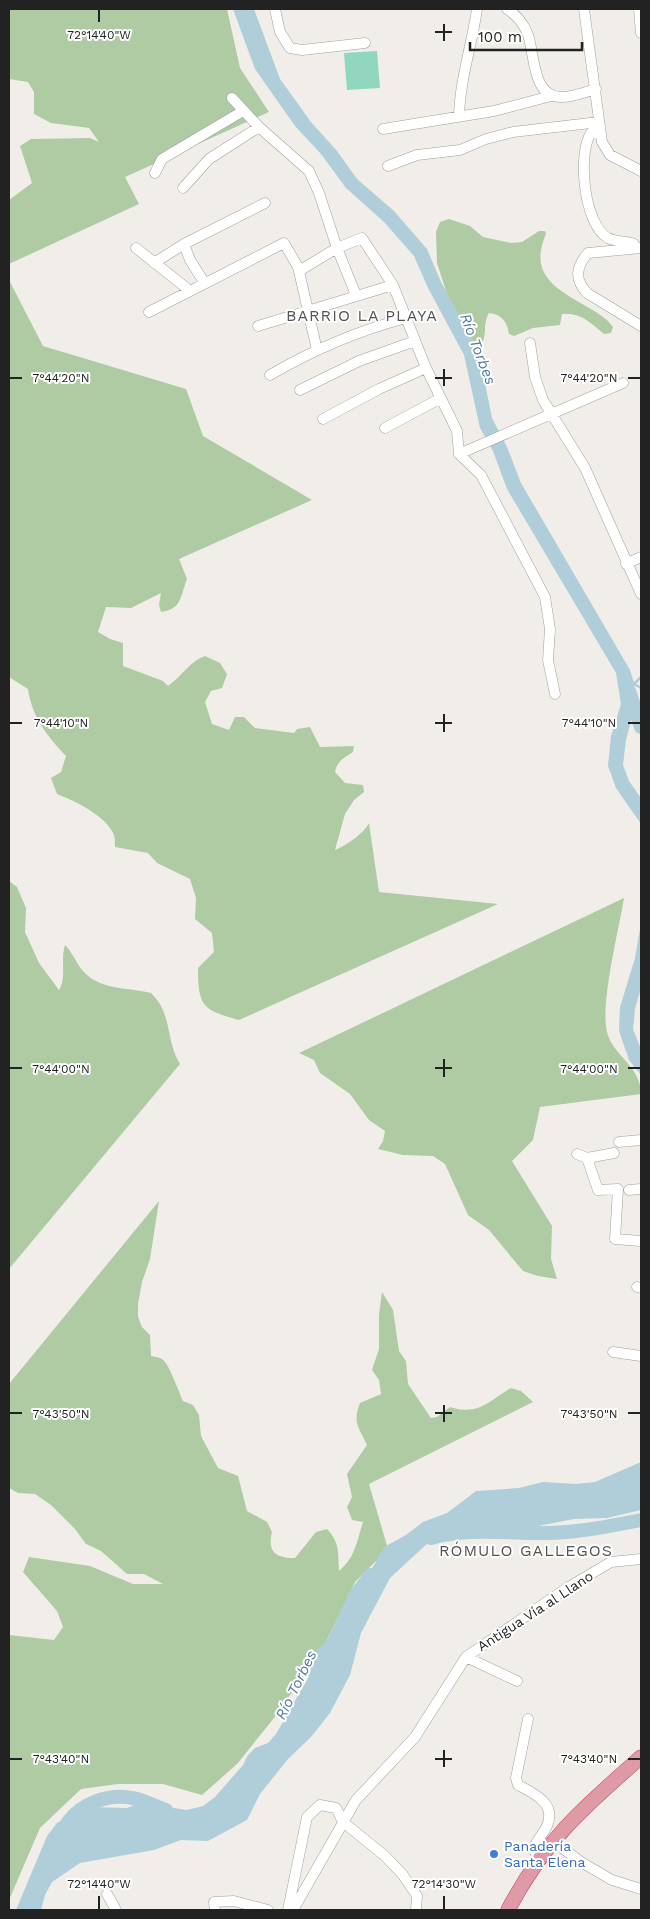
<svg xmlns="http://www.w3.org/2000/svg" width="650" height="1919" font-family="'Work Sans',sans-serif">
	<rect width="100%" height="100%" fill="#f1eee9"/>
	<path fill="#aecba3" d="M9,9H227L240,68L269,112L125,177L139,204L9,264V200L32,183L20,146L31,139L90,138L99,142L89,128L51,123L34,114V92L28,82L9,79Z
		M449,219L470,226L483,237L511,243L522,242L539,231H545L546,234C523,286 576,295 607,320L613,327L611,333L604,334C591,323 580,312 562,314L560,325L533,328L514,336L509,334C507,322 502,314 489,313C481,327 490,336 477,351L456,322L437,263L436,232L440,222Z
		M9,280L43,346L186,389L203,436L312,500L179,559L187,579C180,597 182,609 161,612L159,605L161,593L131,608L106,607L98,632L110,639L123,643V666L163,681L168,686C182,676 189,662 205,656L220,663L227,674L222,688L211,691L205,702L212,724L229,730L235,717H244L255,728L294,733L297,729L310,727L320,747L354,746L353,752C344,758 337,761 335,772L345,783L363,785L364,792L354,800L345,814L335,850C346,846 365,832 369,823L379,892L498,904L239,1020C203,1010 198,1007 198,968L214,952L212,933L195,919L196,898L190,879L157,863L148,853L115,847C115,842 115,835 112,831C102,814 75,801 57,794L51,778L61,772L66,756C47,736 32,717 28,689L9,677Z
		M9,881L17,887L26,908L25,932L39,963L59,990C67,977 60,961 65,945C73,953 76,963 83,971C101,991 128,987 151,993C173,1014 165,1040 180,1064L9,1269Z
		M624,898C619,929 600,1004 607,1032C613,1056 641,1066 641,1094L540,1107L533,1140L512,1161L552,1226L551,1259L557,1279L538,1276L523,1271L489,1230L468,1215L445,1164L433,1156L403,1155L378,1149L383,1141L385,1131L369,1120L350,1094L320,1073L314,1060L299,1053Z
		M159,1201L150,1259L142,1282L138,1304V1317L142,1327L150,1335L151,1356C155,1357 160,1357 163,1360C169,1364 179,1392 183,1401L193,1405L199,1415L201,1436L218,1468L238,1476L247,1511L267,1522L272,1532C267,1552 276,1558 295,1558L316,1532L327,1529C340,1543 338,1553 339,1571C355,1558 357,1541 363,1522L352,1520L347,1507L352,1497L347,1474L367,1445C359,1427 352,1423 360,1403L381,1394L379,1380L372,1370L379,1349V1315L382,1292L393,1310L399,1351L406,1361L408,1384L431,1418L437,1417L450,1407C478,1416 488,1402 511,1388L521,1391L533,1402L369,1484L388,1549L355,1582L322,1650L274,1718L237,1764L202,1795L163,1784H118L81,1789L40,1828L9,1900V1635L54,1640L63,1627L57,1611L23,1572L29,1557L90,1566L133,1584H163L144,1574H127L101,1551L86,1544L75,1529L51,1505L35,1494L18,1493L9,1488V1384Z"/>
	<path fill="#91d6be" d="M377,51L380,88L347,90L344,53Z"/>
	<path fill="#afced9" d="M233,9H254L280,79L288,90L311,122L337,151L357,179L394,211L427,249L441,282L478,349L492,418L507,447L521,483L630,670L634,683L635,705L626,740L623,765L629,781L641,798V824L616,788L608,766L611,736L621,704L616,673L507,489L493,451L480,428L464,355L428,288L414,256L384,222L346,188L321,154L295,126L255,69Z
		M641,923V988L635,1009L633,1029L641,1049V1075L629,1060L619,1031L620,1007L635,958Z
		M641,1462V1510L607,1518L574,1519L518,1530L461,1532L429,1542L390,1578L361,1633L350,1675L330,1713L311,1737L288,1759L260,1794L247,1820L208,1841L181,1840L154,1850L80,1863L52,1882L45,1895L41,1910H16L47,1836L57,1823L72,1813L92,1807L127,1808L140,1803L187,1810L203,1806L215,1797L243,1765L248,1755L255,1748L268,1743L276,1734L308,1678L317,1650L338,1631L347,1608L364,1583L384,1547L406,1535L423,1522L447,1513L476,1491L519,1488L543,1482L576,1484L595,1482Z"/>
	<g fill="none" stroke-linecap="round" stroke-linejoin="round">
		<path stroke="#afced9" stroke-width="2.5" d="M632,683L641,688
			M635,683L641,677"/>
		<path stroke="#afced9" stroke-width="14" d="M629,691L641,727
			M431,1538C468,1527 512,1534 550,1533C581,1532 611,1526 641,1520
			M332,1646L357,1593L371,1575
			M68,1822C82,1803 109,1793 132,1798C143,1800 155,1806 166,1810"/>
		<defs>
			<path id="minor" d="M275,9L280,32L290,48L302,50L365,43
				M507,9C518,16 524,24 528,35C535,55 532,98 562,97C573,97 585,92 596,89
				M584,9L602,142L610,155L641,171
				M639,9L641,33
				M232,98L259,127L309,171L319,193L337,248L356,295
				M459,116C460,79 472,45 477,9
				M383,129L494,111L551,96
				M600,131L591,133C577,154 584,225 608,238C616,242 626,241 634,244
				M388,166L417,155L460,150L486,139L513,132L599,122
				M155,173L162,159L243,111
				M183,188L209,159L259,127
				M184,244L190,260L204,282
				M136,248L189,290
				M641,248L588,253C576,267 574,279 587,293L641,326
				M154,263L184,244L265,203
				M299,271L337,248L362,238L393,285L426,368L457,431L459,454L481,475L545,597L550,629L548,660L555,694
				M149,312L284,243L298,267L317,350
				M258,326L393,285
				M530,343L535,377L543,400L585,468L641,594
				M270,375C313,350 357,331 406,318
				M300,390L359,361L415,341
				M323,419L379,389L426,368
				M385,428L441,398
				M459,454L623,383
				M626,564L641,557
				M619,1142L641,1140
				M577,1154L587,1158L614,1153
				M587,1158L598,1190L618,1189L615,1239L641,1241
				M629,1190L641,1189
				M637,1287L641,1288
				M613,1352L641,1356
				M466,1657L517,1681
				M528,1719L516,1778L518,1785C535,1794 558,1804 546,1828C542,1835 537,1840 534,1848L538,1860
				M553,1841L581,1862L612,1880L641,1889
				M107,1894L116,1910
				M215,1910L214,1902L234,1901L268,1910
				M288,1910L307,1817L320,1805L336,1808L343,1822L385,1856L403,1875L417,1896L416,1910
				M293,1910L356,1800L415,1737L466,1657L567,1588L611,1562L641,1559"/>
			<path id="highway" d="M508,1910C544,1841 584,1807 641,1757"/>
		</defs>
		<use href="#minor" stroke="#9f9f9f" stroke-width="11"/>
		<use href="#highway" stroke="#c83d68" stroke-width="15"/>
		<use href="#minor" stroke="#fff" stroke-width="10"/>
		<use href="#highway" stroke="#de9ba5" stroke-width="14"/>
	</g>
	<path fill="none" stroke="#222" stroke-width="2" d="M99,10V22M444,24V41M435,32H452M444,369V386M10,378H22M435,378H452M628,378H640M444,714V732M10,723H22M435,723H452M628,723H640M444,1059V1077M10,1068H22M435,1068H452M628,1068H640M444,1405V1422M10,1413H22M435,1413H452M628,1413H640M444,1750V1767M10,1759H22M435,1759H452M628,1759H640M99,1896V1909M444,1896V1909"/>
	<circle fill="#3f7fe0" stroke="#fff" stroke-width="2" cx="494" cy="1854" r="5"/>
	<g text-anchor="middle" stroke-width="4" stroke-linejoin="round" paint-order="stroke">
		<g font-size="14" fill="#222" stroke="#fff">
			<text transform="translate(535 1611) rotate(-33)" y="5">Antigua Vía al Llano</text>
		</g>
		<g font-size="14" fill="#366cbe" stroke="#fff" text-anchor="start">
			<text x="504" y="1851">Panadería<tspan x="504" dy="16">Santa Elena</tspan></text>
		</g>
		<g font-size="15" font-style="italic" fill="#5478a0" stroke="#fff">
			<text transform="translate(478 349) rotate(69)" y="5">Río Torbes</text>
			<text transform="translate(296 1685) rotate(-64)" y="5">Río Torbes</text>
		</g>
		<g font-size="16" letter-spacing="1" fill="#555" stroke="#fff">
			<text x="362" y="321">BARRIO LA PLAYA</text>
			<text x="526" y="1556">RÓMULO GALLEGOS</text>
		</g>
	</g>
	<g font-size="12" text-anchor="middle" fill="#222" stroke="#fff" stroke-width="4" stroke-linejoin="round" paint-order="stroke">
		<text x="99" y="39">72°14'40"W</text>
		<text x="61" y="382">7°44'20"N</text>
		<text x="589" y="382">7°44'20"N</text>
		<text x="61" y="727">7°44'10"N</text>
		<text x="589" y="727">7°44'10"N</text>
		<text x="61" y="1073">7°44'00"N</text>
		<text x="589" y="1073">7°44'00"N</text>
		<text x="61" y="1418">7°43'50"N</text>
		<text x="589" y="1418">7°43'50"N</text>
		<text x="61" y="1763">7°43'40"N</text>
		<text x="589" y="1763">7°43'40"N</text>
		<text x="99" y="1888">72°14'40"W</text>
		<text x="444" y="1888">72°14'30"W</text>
	</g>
	<rect width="650" height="1919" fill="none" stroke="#222222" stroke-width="20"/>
	<path d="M470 42v8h112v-8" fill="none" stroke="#222222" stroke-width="2.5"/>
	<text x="478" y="42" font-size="15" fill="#222222" stroke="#ffffff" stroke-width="4" paint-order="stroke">100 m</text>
</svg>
